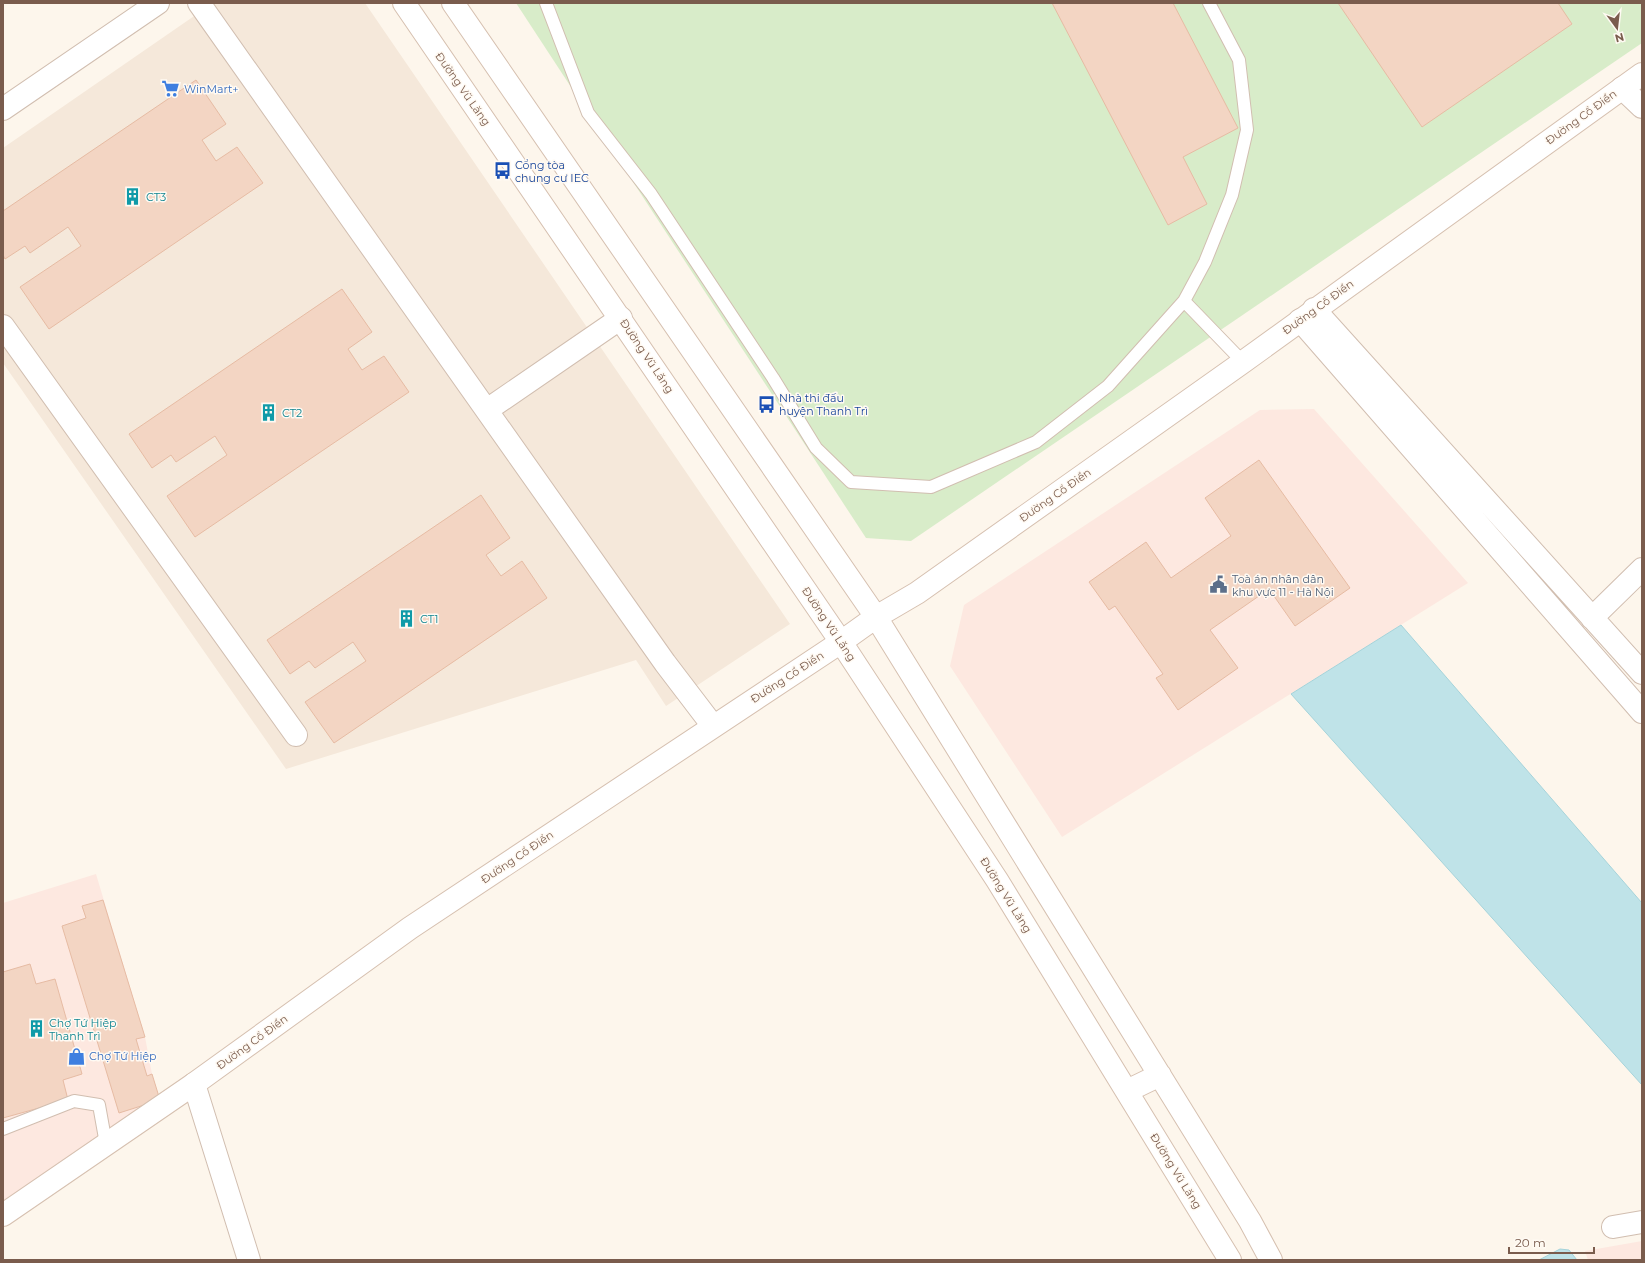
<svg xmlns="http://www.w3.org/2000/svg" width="1645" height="1263" font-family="Montserrat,sans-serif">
	<rect width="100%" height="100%" fill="#fdf6ec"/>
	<path fill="#f5e8da" d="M213,3H365L790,624L666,706L636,660L286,769L3,363V148Z"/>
	<path fill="#fde8e0" d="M1314,409L1468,583L1062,837L950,666L964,605L1260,410Z
		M96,874L145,1037L152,1074L160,1100L3,1209V903Z
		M1642,1241V1260H1588L1585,1251Z"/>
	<path fill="#d8ecc9" d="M516,3H1642V43L911,541L866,538Z"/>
	<path fill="#bfe3e8" stroke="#a5d3da" d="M1401,625L1642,903V1085L1291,694Z
		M1560,1249L1569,1250L1577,1260H1539Z"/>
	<path fill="#f3d5c3" stroke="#e6bba3" d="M1052,3H1173L1238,128L1183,157L1207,204L1168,225Z
		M1338,3H1558L1572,24L1422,127Z
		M196,80L226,124L202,140L216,161L237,147L263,183L49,329L20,287L81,246L68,227L30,253L25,246L5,259L3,255V211Z
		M342,289L372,332L348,349L362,370L384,356L409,392L195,537L167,496L227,455L215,436L176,462L171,455L152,468L129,434Z
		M1259,460L1350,588L1295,626L1269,589L1210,630L1238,668L1178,710L1156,678L1163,674L1115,606L1109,610L1089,582L1146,542L1171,578L1231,536L1205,498Z
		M481,495L510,538L486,555L501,576L522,561L547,598L334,743L305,702L366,661L353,642L315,668L309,661L290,674L267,640Z
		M103,900L145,1037L136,1039L147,1076L152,1074L160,1100L119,1113L62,926L86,918L82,906Z
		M30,964L36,984L55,979L82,1074L63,1080L68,1100L3,1118V972Z"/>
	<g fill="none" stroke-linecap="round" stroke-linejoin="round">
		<defs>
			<path id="lane" d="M546,3L588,113L651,194L773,378L816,448L851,482L931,487L1036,442L1108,386L1184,301L1205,262L1232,195L1247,130L1239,60L1209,3
				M1184,301L1243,362
				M3,1129L74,1101L99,1105L106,1144"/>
			<path id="street" d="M199,3L665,663L713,726
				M1622,88L1642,107
				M3,109L158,3
				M1314,309L1642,673
				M1300,320L1642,712
				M3,326L296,735
				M487,410L621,318
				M1592,618L1642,569
				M194,1084L249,1260
				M1613,1227L1642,1222"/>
			<path id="secondary" d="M404,3L841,642L997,880L1230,1260
				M453,3L876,617L1250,1221L1271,1260
				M1127,1091L1160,1075
				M3,1215L194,1084L410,928L841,642L876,617L917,593L1243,362L1642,74"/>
		</defs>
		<use href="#lane" stroke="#d1beb0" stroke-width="14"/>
		<use href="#street" stroke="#d1beb0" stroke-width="24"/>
		<use href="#secondary" stroke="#d6c0b0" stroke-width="24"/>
		<use href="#lane" stroke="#fff" stroke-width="12"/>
		<use href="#street" stroke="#fff" stroke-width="22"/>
		<use href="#secondary" stroke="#fff" stroke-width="22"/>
	</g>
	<defs>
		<symbol id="supermarket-bare" viewBox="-9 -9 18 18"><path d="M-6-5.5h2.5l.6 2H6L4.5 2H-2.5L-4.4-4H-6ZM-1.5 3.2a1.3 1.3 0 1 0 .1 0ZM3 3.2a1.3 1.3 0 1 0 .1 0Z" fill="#3f7fe0" stroke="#fffaf3" stroke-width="2.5" paint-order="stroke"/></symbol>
		<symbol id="bus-bare" viewBox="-9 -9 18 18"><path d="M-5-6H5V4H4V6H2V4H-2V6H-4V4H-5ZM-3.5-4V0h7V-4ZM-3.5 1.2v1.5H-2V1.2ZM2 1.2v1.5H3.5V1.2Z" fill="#1a4fb4" stroke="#fffaf3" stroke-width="2.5" paint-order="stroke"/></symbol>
		<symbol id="building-bare" viewBox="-9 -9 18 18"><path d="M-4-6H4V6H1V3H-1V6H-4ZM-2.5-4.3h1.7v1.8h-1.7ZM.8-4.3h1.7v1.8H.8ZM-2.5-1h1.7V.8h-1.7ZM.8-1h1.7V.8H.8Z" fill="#0f9aa8" stroke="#fffaf3" stroke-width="2.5" paint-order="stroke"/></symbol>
		<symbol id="civic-bare" viewBox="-9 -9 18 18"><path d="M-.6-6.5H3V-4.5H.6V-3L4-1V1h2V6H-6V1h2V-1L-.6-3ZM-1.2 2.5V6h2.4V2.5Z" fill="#5c6f8a" stroke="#fffaf3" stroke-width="2.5" paint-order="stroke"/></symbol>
		<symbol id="shop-bare" viewBox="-9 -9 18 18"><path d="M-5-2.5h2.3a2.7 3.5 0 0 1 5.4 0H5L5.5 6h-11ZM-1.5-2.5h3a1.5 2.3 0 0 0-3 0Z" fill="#3f7fe0" stroke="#fffaf3" stroke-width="2.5" paint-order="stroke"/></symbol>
	</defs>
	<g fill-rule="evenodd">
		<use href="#supermarket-bare" x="158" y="76" width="25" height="25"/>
		<use href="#bus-bare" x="490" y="158" width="25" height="25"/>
		<use href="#building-bare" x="120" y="184" width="25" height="25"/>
		<use href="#bus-bare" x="754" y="392" width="25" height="25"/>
		<use href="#building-bare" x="256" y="400" width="25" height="25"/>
		<use href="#civic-bare" x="1206" y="572" width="25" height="25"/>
		<use href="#building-bare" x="394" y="606" width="25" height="25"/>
		<use href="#building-bare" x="24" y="1016" width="25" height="25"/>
		<use href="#shop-bare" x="64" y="1044" width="25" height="25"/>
	</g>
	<g text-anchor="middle" stroke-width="3" stroke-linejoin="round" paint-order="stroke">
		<g font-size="11" fill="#366cbe" stroke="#fffaf3" text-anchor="start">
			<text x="184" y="93">WinMart+</text>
			<text x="89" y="1060">Chợ Tứ Hiệp</text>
		</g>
		<g font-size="11" fill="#7a5c4d" stroke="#fffaf3">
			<text transform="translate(463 89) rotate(55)" y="4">Đường Vũ Lăng</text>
			<text transform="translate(1581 117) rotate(-36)" y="4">Đường Cổ Điển</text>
			<text transform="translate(1318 307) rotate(-36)" y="4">Đường Cổ Điển</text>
			<text transform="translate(647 356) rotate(56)" y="4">Đường Vũ Lăng</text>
			<text transform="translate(1055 495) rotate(-35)" y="4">Đường Cổ Điển</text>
			<text transform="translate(829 624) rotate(56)" y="4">Đường Vũ Lăng</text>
			<text transform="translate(787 677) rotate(-33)" y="4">Đường Cổ Điển</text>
			<text transform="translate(517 857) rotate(-34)" y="4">Đường Cổ Điển</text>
			<text transform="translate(1006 895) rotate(58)" y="4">Đường Vũ Lăng</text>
			<text transform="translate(252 1042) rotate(-36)" y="4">Đường Cổ Điển</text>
			<text transform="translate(1176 1171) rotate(58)" y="4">Đường Vũ Lăng</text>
		</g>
		<g font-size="11" fill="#164399" stroke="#fffaf3" text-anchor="start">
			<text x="515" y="169">Cổng tòa<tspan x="515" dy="13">chung cư IEC</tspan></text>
			<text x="779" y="402">Nhà thi đấu<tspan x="779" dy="13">huyện Thanh Trì</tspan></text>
		</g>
		<g font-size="11" fill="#0d838f" stroke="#fffaf3" text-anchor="start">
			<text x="146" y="201">CT3</text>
			<text x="282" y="417">CT2</text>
			<text x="420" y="623">CT1</text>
			<text x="49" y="1027">Chợ Tứ Hiệp<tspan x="49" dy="13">Thanh Trì</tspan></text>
		</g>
		<g font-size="11" fill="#4e5e75" stroke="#fffaf3" text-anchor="start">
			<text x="1232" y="583">Toà án nhân dân<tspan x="1232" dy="13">khu vực 11 - Hà Nội</tspan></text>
		</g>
	</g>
	<rect width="1645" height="1263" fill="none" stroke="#7a5c4d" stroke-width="8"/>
	<g transform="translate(1617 28) rotate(165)" stroke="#fffaf3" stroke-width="3" paint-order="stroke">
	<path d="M0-3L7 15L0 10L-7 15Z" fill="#7a5c4d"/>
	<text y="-6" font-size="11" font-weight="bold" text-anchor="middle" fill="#7a5c4d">N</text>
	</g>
	<path d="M1509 1247v6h85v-6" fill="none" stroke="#7a5c4d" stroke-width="2"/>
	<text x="1515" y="1247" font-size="12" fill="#7a5c4d" stroke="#fffaf3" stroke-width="3" paint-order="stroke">20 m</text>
</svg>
